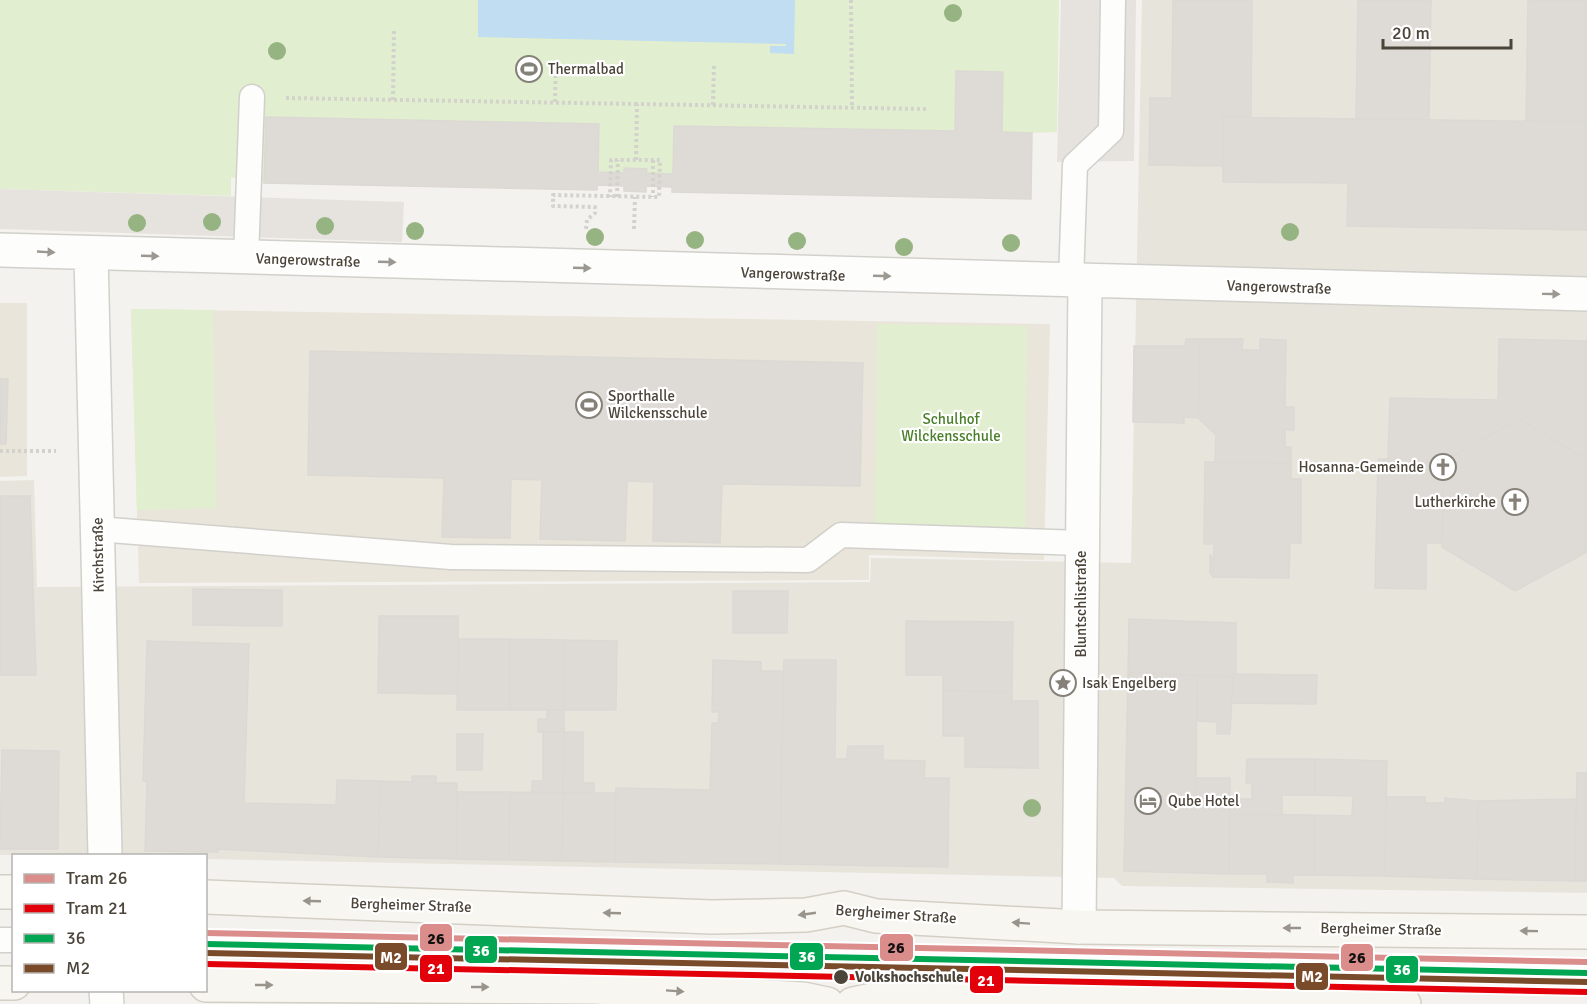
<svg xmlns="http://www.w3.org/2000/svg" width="1587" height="1004" font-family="Signika,sans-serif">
	<rect width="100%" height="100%" fill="#f4f2ee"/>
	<path fill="#e7e4dc" d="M1142,0H1587V893L1122,886L1114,878L206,859V856L0,855V481L34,480L37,587L870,582L871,558L1131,563Z"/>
	<path fill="#eae5da" d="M0,303H27V476L0,477Z
		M131,309L1050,324L1044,560L869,555V580L139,583Z"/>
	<path fill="#e1eecf" d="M0,0H1059L1057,132L1032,133L1031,199L672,192V180H646V192L624,191V180L598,179L597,190L264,183L249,182L231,177V196L0,189Z
		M131,309L213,310L217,508L137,510Z
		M877,324L1027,326L1025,531L875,530Z"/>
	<path fill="#e6e3df" d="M1061,0H1136L1134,161L1057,162Z
		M0,189L404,202L402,242L0,229Z"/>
	<path fill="#c0ddf1" d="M478,0H795L794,54L770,53V46H786V44L478,37Z"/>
	<path fill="#dedbd6" stroke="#dcd9d4" stroke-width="1.5" d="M1173,0H1252L1251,117H1223V166L1149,165L1150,98H1172Z
		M1358,0H1431L1429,120L1356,118Z
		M1528,0H1587V122L1526,121Z
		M956,71L1003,72L1002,132L1032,133L1031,199L672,192V187L646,186V192L624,191V186L597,185V190L264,183L266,117L599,124L598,172L624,173V168L647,169L646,173L673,174L674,126L955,131Z
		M1223,117L1587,122V230L1347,226L1348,183L1223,182Z
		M1186,339H1200L1198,418L1184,417V423L1133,422L1134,346H1185Z
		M1200,339H1243L1242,350H1260V339L1286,340L1285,407H1294V430H1285V447H1291V463L1215,462L1216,435L1198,418Z
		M1499,339L1587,341V460L1519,419L1444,461L1442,543H1426V589L1375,588L1378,459H1388L1390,398L1498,400Z
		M310,351L863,363L860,486L722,484L720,543L653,541L654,482L627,481L625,541L540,539L542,480L511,479L510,538L442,537L444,478L308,475Z
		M0,379H8L6,444H0Z
		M1519,419L1587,460V552L1515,591L1442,547V543L1444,461Z
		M1205,462L1291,463V479H1301V543H1290L1289,578L1213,577L1214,544H1204Z
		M0,496H30L36,675H0Z
		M1210,555L1214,559L1213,577L1210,573Z
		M193,589L282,590V626L193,625Z
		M733,591H788L787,633H733Z
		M379,616H458V694L378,693Z
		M1129,619L1236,623V675L1233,674V677L1128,672Z
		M906,621L1013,622L1012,692L943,690V675H906Z
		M458,639H510V710H457Z
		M510,639L564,640V710H510Z
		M564,640L617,641L616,710H564Z
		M147,641L249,644L244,803L336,805L337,780L380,781L378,857L217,849L218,852L145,851L147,781H143Z
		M713,660L761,662V671H783L780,864L615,862L616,788L710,790L712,723H718L719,712H712Z
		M784,660H836L835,759H847L848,746H883V760L925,761L924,778H949L948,867L780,864Z
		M1128,672L1197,675L1196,798L1230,799L1229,874L1124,871Z
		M1233,674L1317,675L1316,704L1232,703Z
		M1197,675L1233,677L1230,734H1217V722L1197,721Z
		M943,690L1012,692V701H1038V768L965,767V736H943Z
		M547,710H564V732H538V719H547Z
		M543,732H564L563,793H532V781H543Z
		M564,732H583V783H594V793H563Z
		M457,734H483L482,770H457Z
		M2,750L59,751L58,849H0Z
		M1247,759H1315V795H1282V815L1230,814V799H1252V784L1246,783Z
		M1315,759L1387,761L1385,876L1314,875V815L1352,816L1353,796L1315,795Z
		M1577,773H1587V881H1575Z
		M412,776H436V783H457L456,859L378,857L380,781L412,782Z
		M1197,778H1230V799L1196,798Z
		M458,792H510L509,860L456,859Z
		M510,792L563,793L562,861L509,860Z
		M563,793H616L615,862L562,861Z
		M1386,797H1425V803H1445V798L1478,801L1477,879L1385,876Z
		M1576,799L1575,881L1477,879L1478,801Z
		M1230,814L1314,815V875H1293V883L1267,882V874H1229Z"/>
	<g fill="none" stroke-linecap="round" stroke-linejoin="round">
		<defs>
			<path id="lane" d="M246,258L252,97
				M1071,281L1075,165L1111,131L1113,0
				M97,529L451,557L808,560L841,535L1082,543
				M0,940H14
				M206,944L1587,973"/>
			<path id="street" d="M0,250L1587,294
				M91,254L105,856
				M1079,927L1085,281
				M106,990L107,1004"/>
			<path id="secondary" d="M0,892H14
				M206,897L711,917L806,915L844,908L876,916L1079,927L1587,932
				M0,983H14
				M206,985L595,987L803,999L827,1004
				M853,1004L876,999L1078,998L1404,1004"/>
		</defs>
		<use href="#lane" stroke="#d2d0cb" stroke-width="27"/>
		<use href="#street" stroke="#d2d0cb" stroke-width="36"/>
		<use href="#secondary" stroke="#d3cfc5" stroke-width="36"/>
		<path stroke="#d3d2cc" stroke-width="4" stroke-dasharray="3 3" stroke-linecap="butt" d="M851,0L852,107
			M286,98L637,104
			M393,100L394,28
			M555,102L556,61
			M713,105L714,64
			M636,160L637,104L926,109
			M653,160V197
			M617,197L618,160
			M586,229L587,220L595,213V207L553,206V195L659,197L660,160H611L610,197
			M634,229L635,197
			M0,451H56"/>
		<use href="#lane" stroke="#fdfdfc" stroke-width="24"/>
		<use href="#street" stroke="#fdfdfc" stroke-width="33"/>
		<use href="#secondary" stroke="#f7f6f1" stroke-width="33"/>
		<defs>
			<path id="bus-1" d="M206,944L1587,973"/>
			<path id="bus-2" d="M206,953L1587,982"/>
		</defs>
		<use href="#bus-1" stroke="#fff" stroke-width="10"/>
		<use href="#bus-2" stroke="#fff" stroke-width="10"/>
		<use href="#bus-1" stroke="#00a651" stroke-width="6"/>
		<use href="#bus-2" stroke="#7a4b2a" stroke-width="6"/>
		<defs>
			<path id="tram-1" d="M206,933L1587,962"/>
			<path id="tram-2" d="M206,964L1587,992"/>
		</defs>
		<use href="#tram-1" stroke="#fff" stroke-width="10"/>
		<use href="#tram-2" stroke="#fff" stroke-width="10"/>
		<use href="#tram-1" stroke="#da8d8b" stroke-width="6"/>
		<use href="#tram-2" stroke="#e2000a" stroke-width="6"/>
	</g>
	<g fill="#96b382">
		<circle cx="953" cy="13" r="9"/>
		<circle cx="277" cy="51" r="9"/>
		<circle cx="212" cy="222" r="9"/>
		<circle cx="137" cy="223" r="9"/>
		<circle cx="325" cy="226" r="9"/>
		<circle cx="415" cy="231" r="9"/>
		<circle cx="1290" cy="232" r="9"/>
		<circle cx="595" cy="237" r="9"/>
		<circle cx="695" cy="240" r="9"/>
		<circle cx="797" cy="241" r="9"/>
		<circle cx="1011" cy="243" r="9"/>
		<circle cx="904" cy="247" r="9"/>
		<circle cx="1032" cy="808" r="9"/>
	</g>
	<defs><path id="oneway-solid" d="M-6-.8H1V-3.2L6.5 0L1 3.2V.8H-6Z" transform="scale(1.5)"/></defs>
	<g fill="#9b9791">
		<use href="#oneway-solid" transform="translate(46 252) rotate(3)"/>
		<use href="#oneway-solid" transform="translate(150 256) rotate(2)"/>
		<use href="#oneway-solid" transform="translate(387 262) rotate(2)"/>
		<use href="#oneway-solid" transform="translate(582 268) rotate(2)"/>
		<use href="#oneway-solid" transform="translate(882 276) rotate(2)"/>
		<use href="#oneway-solid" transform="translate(1551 294) rotate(1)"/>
	</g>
	<g fill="#98948c">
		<use href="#oneway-solid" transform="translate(312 901) rotate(-178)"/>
		<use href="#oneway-solid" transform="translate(612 913) rotate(-178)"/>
		<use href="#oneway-solid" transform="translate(807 914) rotate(172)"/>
		<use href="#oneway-solid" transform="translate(1021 923) rotate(-176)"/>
		<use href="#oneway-solid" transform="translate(1292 928) rotate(-180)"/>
		<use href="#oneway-solid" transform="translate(1529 931) rotate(-179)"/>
		<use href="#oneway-solid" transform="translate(264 985)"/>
		<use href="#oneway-solid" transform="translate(480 987)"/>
		<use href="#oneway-solid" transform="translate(675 991) rotate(4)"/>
	</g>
	<defs>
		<symbol id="stadium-ring" viewBox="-11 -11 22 22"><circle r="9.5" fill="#fff" stroke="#868178" stroke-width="1.5"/><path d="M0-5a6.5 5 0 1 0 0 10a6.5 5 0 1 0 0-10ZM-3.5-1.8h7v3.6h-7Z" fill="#868178"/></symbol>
		<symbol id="church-ring" viewBox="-11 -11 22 22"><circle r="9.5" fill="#fff" stroke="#868178" stroke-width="1.5"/><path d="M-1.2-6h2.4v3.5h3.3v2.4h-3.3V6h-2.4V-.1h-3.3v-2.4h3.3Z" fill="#868178"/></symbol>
		<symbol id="sight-ring" viewBox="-11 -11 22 22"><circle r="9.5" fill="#fff" stroke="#868178" stroke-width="1.5"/><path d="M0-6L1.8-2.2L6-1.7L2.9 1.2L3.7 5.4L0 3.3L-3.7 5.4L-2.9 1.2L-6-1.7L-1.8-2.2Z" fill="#868178"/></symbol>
		<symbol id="hotel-ring" viewBox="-11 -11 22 22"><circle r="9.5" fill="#fff" stroke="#868178" stroke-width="1.5"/><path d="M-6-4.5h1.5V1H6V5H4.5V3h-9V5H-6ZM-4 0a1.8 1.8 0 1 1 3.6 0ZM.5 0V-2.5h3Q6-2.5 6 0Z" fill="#868178"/></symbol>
	</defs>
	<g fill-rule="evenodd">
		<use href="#stadium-ring" x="514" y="54" width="30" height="30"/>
		<use href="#stadium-ring" x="574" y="390" width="30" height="30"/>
		<use href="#church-ring" x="1428" y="452" width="30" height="30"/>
		<use href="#church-ring" x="1500" y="487" width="30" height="30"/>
		<use href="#sight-ring" x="1048" y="668" width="30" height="30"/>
		<use href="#hotel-ring" x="1133" y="786" width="30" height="30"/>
	</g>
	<circle fill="#4b4439" stroke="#fff" stroke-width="2" cx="841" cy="977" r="8"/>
	<g text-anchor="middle" stroke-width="4.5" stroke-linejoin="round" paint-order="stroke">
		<g font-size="15" fill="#4b4439" stroke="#fff" text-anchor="start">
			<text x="548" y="74">Thermalbad</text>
			<text x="608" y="401">Sporthalle<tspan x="608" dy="17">Wilckensschule</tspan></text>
			<text x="1424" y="472" text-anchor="end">Hosanna-Gemeinde</text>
			<text x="1496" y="507" text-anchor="end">Lutherkirche</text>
			<text x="1082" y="688">Isak Engelberg</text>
			<text x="1168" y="806">Qube Hotel</text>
		</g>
		<g font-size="15" fill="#4b4439" stroke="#fff">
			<text transform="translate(308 260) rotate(2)" y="5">Vangerowstraße</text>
			<text transform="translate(793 274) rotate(2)" y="5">Vangerowstraße</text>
			<text transform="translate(1279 287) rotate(2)" y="5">Vangerowstraße</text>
			<text transform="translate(98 555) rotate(-91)" y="5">Kirchstraße</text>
			<text transform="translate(1081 604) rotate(-90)" y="5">Bluntschlistraße</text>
			<text transform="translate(411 905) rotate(2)" y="5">Bergheimer Straße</text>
			<text transform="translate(896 914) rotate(4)" y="5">Bergheimer Straße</text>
			<text transform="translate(1381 929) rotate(1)" y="5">Bergheimer Straße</text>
		</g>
		<g font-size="15" fill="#4a7f2a" stroke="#fff">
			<text x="951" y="424">Schulhof<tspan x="951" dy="17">Wilckensschule</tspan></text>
		</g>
		<g font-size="15" font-weight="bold" fill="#4b4439" stroke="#fff" text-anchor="start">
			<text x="855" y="982">Volkshochschule</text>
		</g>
	</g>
	<g stroke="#fff" stroke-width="2">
		<rect x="419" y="923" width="34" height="29" rx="6" fill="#da8d8b"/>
		<rect x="879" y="933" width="35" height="29" rx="6" fill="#da8d8b"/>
		<rect x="464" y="935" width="34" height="29" rx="6" fill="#00a651"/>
		<rect x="789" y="942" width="35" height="29" rx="6" fill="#00a651"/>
		<rect x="374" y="942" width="34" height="29" rx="6" fill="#7a4b2a"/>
		<rect x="1340" y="943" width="34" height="29" rx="6" fill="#da8d8b"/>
		<rect x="419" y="954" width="34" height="29" rx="6" fill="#e2000a"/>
		<rect x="1385" y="955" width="34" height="29" rx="6" fill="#00a651"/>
		<rect x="1295" y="962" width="34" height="29" rx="6" fill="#7a4b2a"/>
		<rect x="969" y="965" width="35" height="29" rx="6" fill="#e2000a"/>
	</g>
	<g font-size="16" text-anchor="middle" font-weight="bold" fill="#fff">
		<text x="481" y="956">36</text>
		<text x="807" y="962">36</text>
		<text x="391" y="963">M2</text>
		<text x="436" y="974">21</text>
		<text x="1402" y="975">36</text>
		<text x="1312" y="982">M2</text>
		<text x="986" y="986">21</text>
	</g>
	<g font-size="16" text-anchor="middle" font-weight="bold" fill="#111">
		<text x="436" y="944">26</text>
		<text x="896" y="953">26</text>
		<text x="1357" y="963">26</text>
	</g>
	<rect x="12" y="854" width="195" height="138" fill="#ffffff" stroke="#b7b4b0" stroke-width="1.5"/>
	<rect x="24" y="874" width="30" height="9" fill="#da8d8b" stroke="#b7b4b0" stroke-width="1.5"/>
	<text x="66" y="884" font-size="18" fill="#4b4439">Tram 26</text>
	<rect x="24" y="904" width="30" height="9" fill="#e2000a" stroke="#b7b4b0" stroke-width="1.5"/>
	<text x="66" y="914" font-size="18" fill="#4b4439">Tram 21</text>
	<rect x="24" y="934" width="30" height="9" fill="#00a651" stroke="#b7b4b0" stroke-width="1.5"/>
	<text x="66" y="944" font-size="18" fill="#4b4439">36</text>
	<rect x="24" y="964" width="30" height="9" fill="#7a4b2a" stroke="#b7b4b0" stroke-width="1.5"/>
	<text x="66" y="974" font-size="18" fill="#4b4439">M2</text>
	<path d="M1383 39v9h128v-9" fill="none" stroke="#4b4439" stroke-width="3"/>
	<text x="1392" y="39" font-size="18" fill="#4b4439" stroke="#ffffff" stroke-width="4.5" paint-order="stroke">20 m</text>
</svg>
